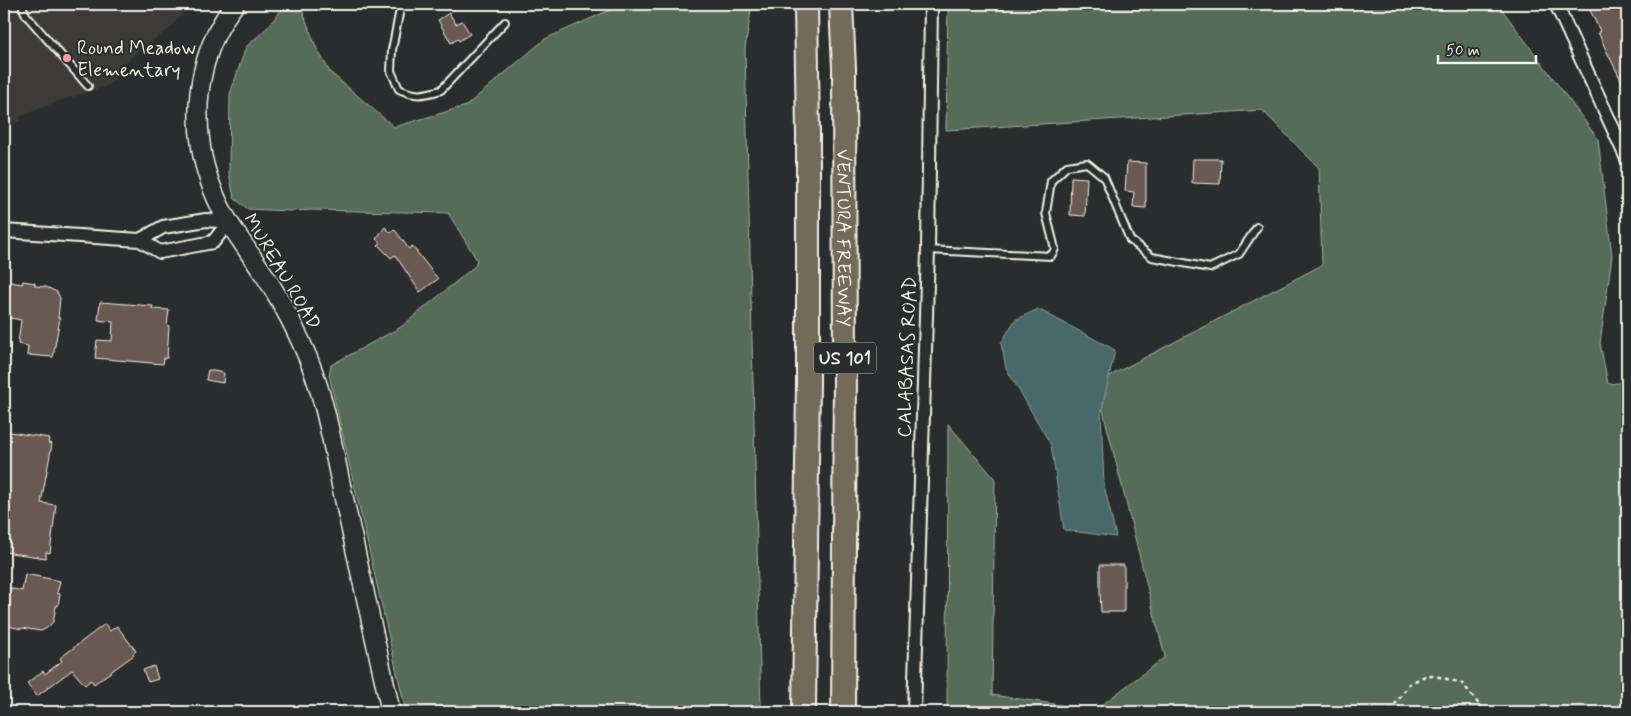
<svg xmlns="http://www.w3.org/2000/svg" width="1631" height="716" font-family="Mynerve,sans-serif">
	<rect width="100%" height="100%" fill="#2a2d2e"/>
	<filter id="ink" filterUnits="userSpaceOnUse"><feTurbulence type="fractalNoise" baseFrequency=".02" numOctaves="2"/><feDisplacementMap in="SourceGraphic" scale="10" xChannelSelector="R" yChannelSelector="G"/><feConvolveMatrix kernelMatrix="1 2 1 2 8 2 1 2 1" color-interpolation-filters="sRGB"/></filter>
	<g filter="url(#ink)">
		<path fill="#3d3a39" d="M4,4H192L168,30L139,50L122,66L114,80L104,87L53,103L20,117L21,120L4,129Z"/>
		<path fill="#556c58" stroke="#a4aea0" d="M286,4H300L316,47L330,72L394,127L466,106L545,39L623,4H752L745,49L761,712H406L329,375L331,365L401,327L475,266L477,260L448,213L312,210L289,211L248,209L234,198L229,173L230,94L246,47L267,28Z
			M948,4H1498L1598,139L1612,256L1600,343L1608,384L1627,382V712H947L948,424L995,479L992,695L1095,710L1165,657L1096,383L1322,265L1319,168L1262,110L946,130Z"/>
		<path fill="#49676b" stroke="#8d9e9d" d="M1038,309L1115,350L1101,413L1104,485L1116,537L1064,530L1051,445L1006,368L1001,343L1015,320Z"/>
		<path fill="#6a5953" stroke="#f4f1e8" d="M1587,4H1627V92L1606,50L1598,32L1600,31Z
			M449,13L456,24L462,21L470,34L459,41L458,39L451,43L438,20Z
			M1193,159H1221L1220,184L1192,183Z
			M1127,162L1146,163V208L1133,207L1134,192L1125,191Z
			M1071,177L1087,178L1085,216L1070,215Z
			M385,227L390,232L395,230L409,249L412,246L438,279L420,292L395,255L391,258L378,245L381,243L376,239Z
			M23,281L35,283V286L46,287L57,292L60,298L58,318H60L53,357L27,355L28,346L18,344L21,320L5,317L10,282L22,284Z
			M100,302L153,306L152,309L169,310L167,325L169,326L167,358H164L163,364L95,358L97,340L112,341L113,322L98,320Z
			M208,370L224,373L223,383L206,380Z
			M4,431L49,438L48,443L52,444L41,503L56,505L50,553L46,552V558L4,552Z
			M1100,565H1124V612H1101L1100,592Z
			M25,574L60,581L57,593L60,594L58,606H56L53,622L47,628L41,631L22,628L21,629L4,625V587L22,591Z
			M105,624L110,631L117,626L136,651L133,654L134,655L94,684L91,680L85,685L72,670L37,696L27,683L43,671L45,674L62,661L60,658Z
			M154,666L158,679L148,682L143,670Z"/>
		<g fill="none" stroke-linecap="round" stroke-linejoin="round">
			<defs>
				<path id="lane" d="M23,4V8L26,15L88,86
					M401,4L392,50L391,71L399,89C416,97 423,95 441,90L505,22
					M928,250L1051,256L1055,249L1046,213L1051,181L1067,166L1087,163L1104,177L1130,240L1152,257L1210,268L1239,254L1257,227"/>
				<path id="street" d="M1556,4L1627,159
					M4,231L140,240L160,252L213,242L229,222
					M140,240L163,227L206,220L229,222
					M914,712L928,250L931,4"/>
				<path id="secondary" d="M235,4C203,45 193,96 201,147C204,171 217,204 230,224C244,246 259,266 272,287C286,310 298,334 308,358C326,401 333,449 343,494C359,567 375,639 391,712"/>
				<g id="highway">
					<path id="s1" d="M841,4L844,68L845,374L843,712"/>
					<path d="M804,712L808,383V134L806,4"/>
				</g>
			</defs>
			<use href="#lane" stroke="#f4f1e8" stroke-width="10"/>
			<use href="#street" stroke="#f4f1e8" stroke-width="16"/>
			<use href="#secondary" stroke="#f4f1e8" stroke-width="21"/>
			<use href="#highway" stroke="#f4f1e8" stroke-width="26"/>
			<path stroke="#f4f1e8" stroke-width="2.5" stroke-dasharray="4 4" stroke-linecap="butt" d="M1390,712L1409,684L1425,676H1435L1462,683L1485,712"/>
			<use href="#lane" stroke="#2a2d2e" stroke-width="6"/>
			<use href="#street" stroke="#2a2d2e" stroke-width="12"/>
			<use href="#secondary" stroke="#2a2d2e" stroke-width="18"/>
			<use href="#highway" stroke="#736b5a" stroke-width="22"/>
		</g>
	</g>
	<circle fill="#ff9aa2" stroke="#2a2d2e" stroke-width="2" cx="67" cy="58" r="5"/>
	<g text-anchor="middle" stroke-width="4" stroke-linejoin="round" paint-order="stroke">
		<rect fill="#2a2d2e" stroke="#b7b6b0" stroke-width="1" x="814" y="342.5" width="62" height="31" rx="4"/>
		<g font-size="18" font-weight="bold" fill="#f4f1e8">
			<text x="845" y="364">US 101</text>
		</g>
		<g font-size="19" fill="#f4f1e8" stroke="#2a2d2e" text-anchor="start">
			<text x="77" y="54">Round Meadow<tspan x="77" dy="22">Elementary</tspan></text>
		</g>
		<g font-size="19" fill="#f4f1e8" stroke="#2a2d2e">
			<text dy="7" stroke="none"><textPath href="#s1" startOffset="234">VENTURA FREEWAY</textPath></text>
			<text transform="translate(283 271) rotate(59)" y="7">MUREAU ROAD</text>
			<text transform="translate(906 357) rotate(-88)" y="7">CALABASAS ROAD</text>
		</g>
	</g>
	<rect width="1631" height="716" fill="none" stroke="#2a2d2e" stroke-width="20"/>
	<rect x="10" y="10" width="1611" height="696" fill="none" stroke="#f4f1e8" stroke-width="2" filter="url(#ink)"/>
	<path d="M1438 55v8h98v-8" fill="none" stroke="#f4f1e8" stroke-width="2.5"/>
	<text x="1446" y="55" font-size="15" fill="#f4f1e8" stroke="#2a2d2e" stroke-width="4" paint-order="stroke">50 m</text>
</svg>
